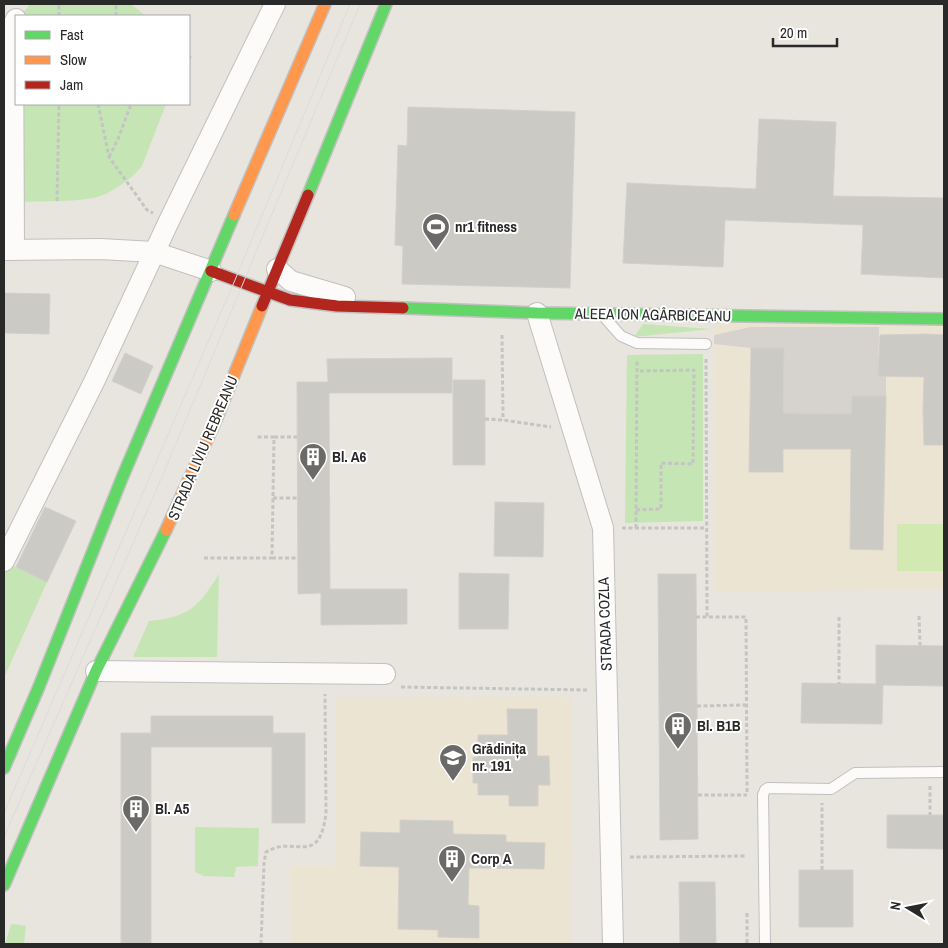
<svg xmlns="http://www.w3.org/2000/svg" width="948" height="948" font-family="'Archivo Narrow',sans-serif">
	<rect width="100%" height="100%" fill="#e8e4de"/>
	<path fill="#ece4d2" d="M714,320L944,323V589L714,592Z
		M336,697L572,698L570,944H291L290,866H335Z"/>
	<path fill="#c6e5b5" d="M30,4H131L146,16H22L23,13Z
		M22,104H166L142,166C133,178 109,195 94,198C71,202 46,201 23,202Z
		M643,324L711,329L634,337Z
		M703,354V521L625,523L627,355Z
		M5,562L47,582L4,678V566Z
		M219,574L217,657H133L149,621C190,617 198,607 219,574Z
		M195,827L259,828L258,866L236,867L234,877L204,876L195,872Z
		M11,924L26,926L24,944H5Z"/>
	<path fill="#d2eab2" d="M897,524H944V571H897Z"/>
	<path fill="#d6d2cd" d="M751,327H879L878,375L886,376V396H852L851,414L783,413L784,348H751L714,344V335Z"/>
	<path fill="#cccac5" stroke="#d3cfca" d="M408,107L575,112L570,288L402,284L403,246L395,245L398,145L407,146Z
		M759,119L836,122L833,196L944,198V278L861,274L863,225L725,220L723,267L623,263L627,183L756,189Z
		M4,293L50,294L49,334L4,333Z
		M925,334L944,335V445H924L923,409L924,377L878,376L880,335Z
		M751,348H784L783,413L851,414L852,396H886L883,550L850,549L851,449H783V472H749Z
		M125,353L153,366L141,394L112,381Z
		M452,358V393H329L330,589H407V624L321,625V593L298,594L297,382H328L327,359Z
		M453,380H485V465H453Z
		M495,502L544,503L543,557L494,556Z
		M45,507L76,521L47,582L16,567Z
		M459,573L509,574L508,629H459Z
		M658,574H696L698,839L660,840Z
		M876,645L944,646V686L883,685L882,724L801,723L802,683L876,684Z
		M507,709H537V756H549L550,785H538V806H509V795H478V783H473V757H478V735H508Z
		M151,716H273V733H305V823H272V747H151V944H121V733H151Z
		M887,815H944V849L887,848Z
		M400,820L453,821V834L506,835V842L545,843L544,869L469,868L468,905L479,906V938L438,937V930L398,929L399,867L360,866L361,832L400,833Z
		M799,870H853V927H799Z
		M679,882H715L716,944H680Z"/>
	<g fill="none" stroke-linecap="round" stroke-linejoin="round">
		<defs>
			<path id="lane" d="M605,318L621,336L637,343L706,344
				M765,944L763,795L765,790L768,788L831,789L855,773L944,772"/>
			<path id="street" d="M14,249L13,25L16,19
				M4,250L100,249L154,252L211,271
				M277,269L291,281L345,297
				M537,313L603,528L613,944
				M4,561L94,382L169,221L275,4
				M96,671L385,674"/>
			<path id="fast" d="M308,195L386,4
				M403,308L537,313L944,319
				M4,768L38,689L122,478L234,215
				M4,885L96,671L166,530"/>
			<path id="slow" d="M234,215L325,4
				M166,530L215,422L262,306"/>
			<path id="jam" d="M211,271L290,300L337,306L403,308
				M262,306L308,195"/>
		</defs>
		<use href="#lane" stroke="#c1c0c0" stroke-width="12"/>
		<use href="#street" stroke="#c1c0c0" stroke-width="22"/>
		<use href="#fast" stroke="#c1c0c0" stroke-width="14"/>
		<use href="#slow" stroke="#c1c0c0" stroke-width="14"/>
		<use href="#jam" stroke="#c1c0c0" stroke-width="14"/>
		<path stroke="#c4c4c3" stroke-width="3" stroke-dasharray="4 2.5" stroke-linecap="butt" d="M59,16V4
			M116,16V4
			M189,57L191,58
			M98,104L109,157L147,210L153,213
			M109,157L118,139L131,104
			M57,201L59,104
			M502,335L503,420
			M706,359L707,617H746L747,792
			M485,419L503,420L551,427
			M274,437H297
			M273,498H297
			M636,510L661,509V463L693,464L694,370L637,371
			M622,528H706
			M636,528L637,359
			M204,558H272L274,437H255
			M272,558H298
			M919,616L920,645
			M696,617H707
			M839,617V684
			M401,687L587,690
			M697,706L746,705
			M930,786V815
			M698,795H747
			M630,857L747,856
			M822,870V803
			M747,913V944
			M261,944L264,863L266,852C295,834 319,869 326,813L325,694"/>
		<use href="#lane" stroke="#fcfbfa" stroke-width="10"/>
		<use href="#street" stroke="#fcfbfa" stroke-width="20"/>
		<use href="#fast" stroke="#63d668" stroke-width="11"/>
		<use href="#slow" stroke="#ff974d" stroke-width="11"/>
		<use href="#jam" stroke="#b3261e" stroke-width="11"/>
		<path stroke="#dcdcde" stroke-width="1" d="M4,813L235,280L350,4
			M4,837L159,484L360,4"/>
	</g>
	<defs>
		<symbol id="stadium-pin" viewBox="-11 -11 22 30"><path d="M0 17L-7.5 6A9.5 9.5 0 1 1 7.5 6Z" fill="#6c6a68" stroke="#fff"/><path d="M0-5a6.5 5 0 1 0 0 10a6.5 5 0 1 0 0-10ZM-3.5-1.8h7v3.6h-7Z" fill="#fff"/></symbol>
		<symbol id="building-pin" viewBox="-11 -11 22 30"><path d="M0 17L-7.5 6A9.5 9.5 0 1 1 7.5 6Z" fill="#6c6a68" stroke="#fff"/><path d="M-4-6H4V6H1V3H-1V6H-4ZM-2.5-4.3h1.7v1.8h-1.7ZM.8-4.3h1.7v1.8H.8ZM-2.5-1h1.7V.8h-1.7ZM.8-1h1.7V.8H.8Z" fill="#fff"/></symbol>
		<symbol id="school-pin" viewBox="-11 -11 22 30"><path d="M0 17L-7.5 6A9.5 9.5 0 1 1 7.5 6Z" fill="#6c6a68" stroke="#fff"/><path d="M0-5L7-2L0 1L-7-2ZM-4 1L0 2.5L4 1V4Q0 6-4 4Z" fill="#fff"/></symbol>
	</defs>
	<g fill-rule="evenodd">
		<use href="#stadium-pin" x="420" y="211" width="32" height="43"/>
		<use href="#building-pin" x="297" y="441" width="32" height="43"/>
		<use href="#building-pin" x="662" y="710" width="32" height="43"/>
		<use href="#school-pin" x="437" y="742" width="32" height="43"/>
		<use href="#building-pin" x="120" y="793" width="32" height="43"/>
		<use href="#building-pin" x="436" y="843" width="32" height="43"/>
	</g>
	<g text-anchor="middle" stroke-width="4" stroke-linejoin="round" paint-order="stroke">
		<g font-size="15" font-weight="bold" fill="#292929" stroke="#fff" text-anchor="start">
			<text x="455" y="232">nr1 fitness</text>
			<text x="332" y="462">Bl. A6</text>
			<text x="697" y="731">Bl. B1B</text>
			<text x="472" y="754">Grădinița<tspan x="472" dy="17">nr. 191</tspan></text>
			<text x="155" y="814">Bl. A5</text>
			<text x="471" y="864">Corp A</text>
		</g>
		<g font-size="15" fill="#292929" stroke="#fff">
			<text transform="translate(653 315) rotate(1)" y="5">ALEEA ION AGÂRBICEANU</text>
			<text transform="translate(203 448) rotate(-67)" y="5">STRADA LIVIU REBREANU</text>
			<text transform="translate(605 624) rotate(-92)" y="5">STRADA COZLA</text>
		</g>
	</g>
	<rect width="948" height="948" fill="none" stroke="#292929" stroke-width="10"/>
	<rect x="15" y="15" width="175" height="90" fill="#ffffff" stroke="#a9a9a9"/>
	<rect x="25" y="31" width="25" height="8" fill="#63d668" stroke="#a9a9a9"/>
	<text x="60" y="40" font-size="15" fill="#292929">Fast</text>
	<rect x="25" y="56" width="25" height="8" fill="#ff974d" stroke="#a9a9a9"/>
	<text x="60" y="65" font-size="15" fill="#292929">Slow</text>
	<rect x="25" y="81" width="25" height="8" fill="#b3261e" stroke="#a9a9a9"/>
	<text x="60" y="90" font-size="15" fill="#292929">Jam</text>
	<g transform="translate(908 908) rotate(280)" stroke="#ffffff" stroke-width="4" paint-order="stroke">
	<path d="M0-4L9 19L0 12L-9 19Z" fill="#292929"/>
	<text y="-8" font-size="14" font-weight="bold" text-anchor="middle" fill="#292929">N</text>
	</g>
	<path d="M773 38v8h64v-8" fill="none" stroke="#292929" stroke-width="2.5"/>
	<text x="780" y="38" font-size="15" fill="#292929" stroke="#ffffff" stroke-width="4" paint-order="stroke">20 m</text>
</svg>
